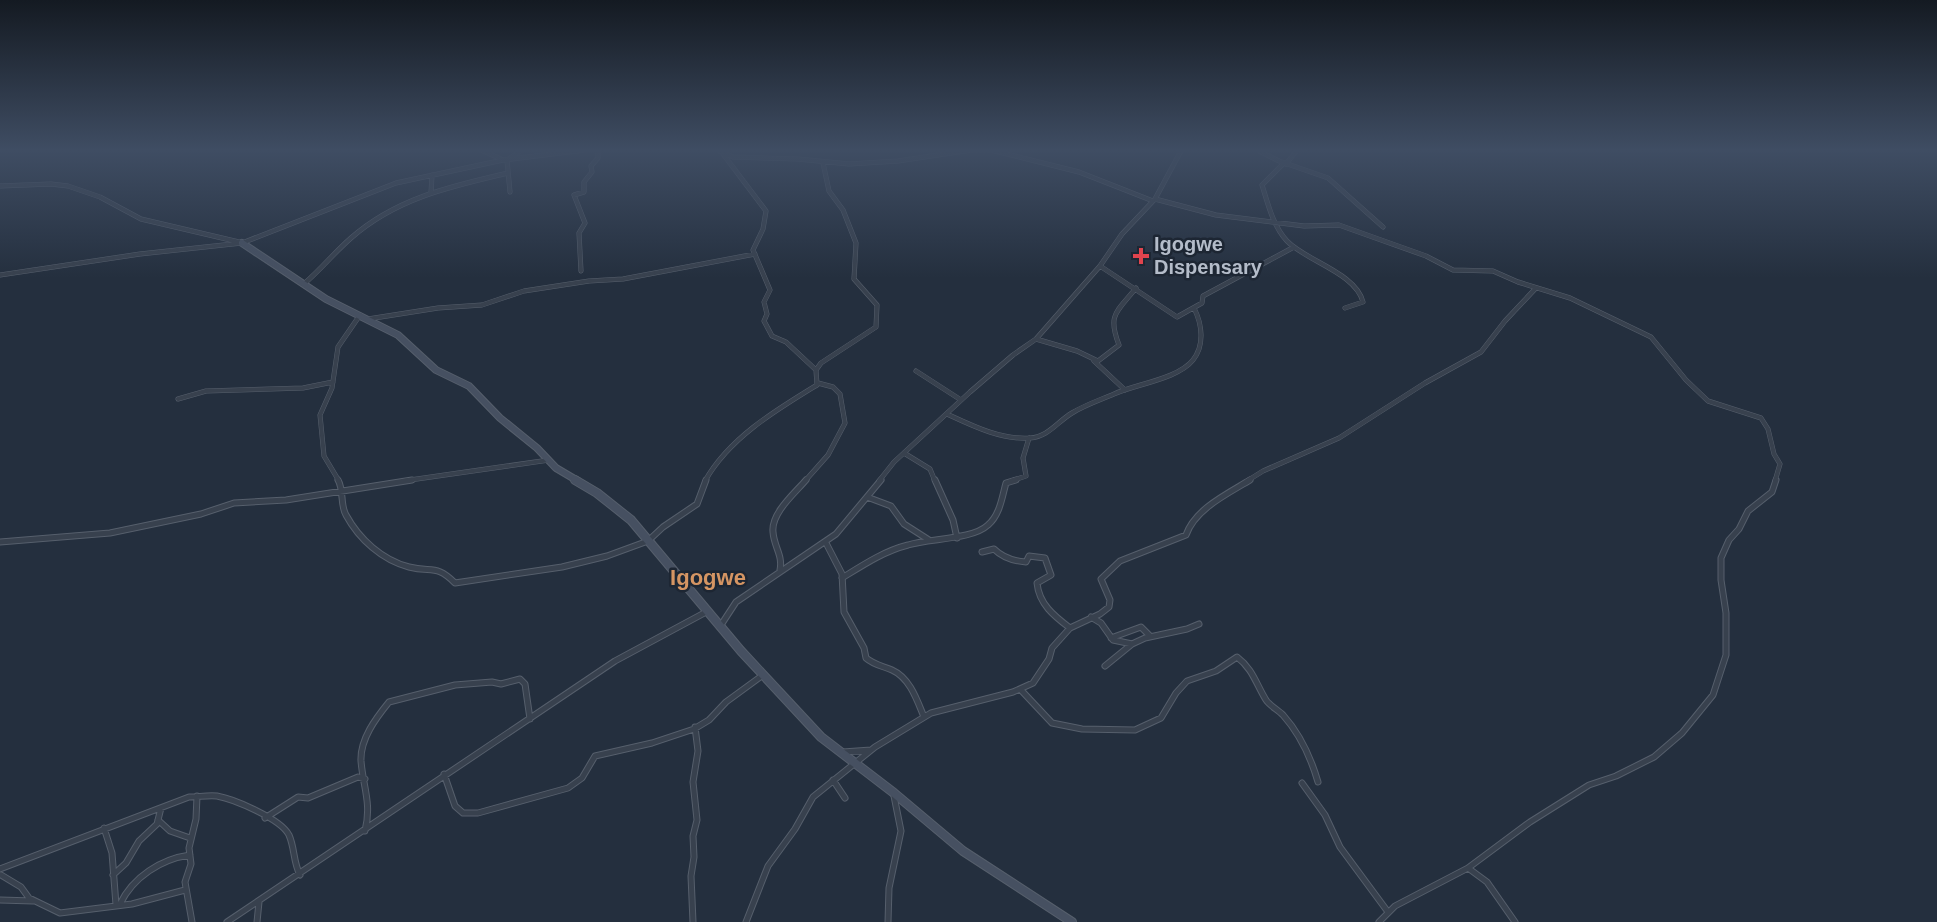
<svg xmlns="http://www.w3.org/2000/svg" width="1937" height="922" font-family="Arial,sans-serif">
	<rect width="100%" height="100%" fill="#242f3e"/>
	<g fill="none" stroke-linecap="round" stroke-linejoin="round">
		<defs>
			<path id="street-far1" d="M479,149L503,160
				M715,149L733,157L798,159L849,164L898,161L971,150H991L1079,172L1153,201
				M1255,149L1279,161L1328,178L1383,227
				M723,154L766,211L763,229L753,250L770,290L764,302L767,314L764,321L772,336L786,342L816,370
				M1284,163L1262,185C1268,204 1273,226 1287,241C1306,261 1356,273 1363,302L1345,308
				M1286,164L1298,149
				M0,186L51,184L68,186L100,197L141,219L239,242
				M510,192L507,160L523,149
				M431,193L432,175
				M1155,199L1216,215L1304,226L1339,225L1426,256L1453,270L1493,271L1518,282L1570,298L1651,337L1686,380L1708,401L1761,418L1768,429L1774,454L1780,464L1775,481
				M1100,266L1177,317L1202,303L1203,296L1294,247
				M581,271L579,233L585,223L574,195L584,192V182L592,172L591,166L598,158V149
				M0,275L140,254L242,243L396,183L503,160L593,149
				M305,283C321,269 335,252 351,238C396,198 452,186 508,173
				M368,319L438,308L482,305L524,291L589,281L623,279L755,254
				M1036,339L1077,351L1098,361L1119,345C1107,314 1117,312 1136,288
				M1094,361L1125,390
				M916,371L961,400
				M178,399L206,391L303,388L333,382
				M947,414C973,426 1001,440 1030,438C1048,437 1057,422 1072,413C1085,405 1100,400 1114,394C1136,384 1178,379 1193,360C1205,345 1202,324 1194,308
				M904,453L930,469L935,481
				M339,481L324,456L320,415L332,388L338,347L360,315
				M403,481L549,460
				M705,481C729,438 776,410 817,385L816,370L821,363L876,327L877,305L854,279L856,243L843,210L829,191L823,163
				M805,481L828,455L845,423L840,394L833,387L818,383
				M879,481L894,462L970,392L1013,355L1036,339L1100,266L1122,234L1155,199L1182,149
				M1011,481L1026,476L1023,458L1029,438
				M1247,481L1263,471L1339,438L1425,383L1481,352L1505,321L1536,288"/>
			<path id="street" d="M338,480C344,490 340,505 346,515C359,539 382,560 409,567C432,573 436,564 455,583L562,567L607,556L648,541L663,527L697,504L706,480
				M935,480L953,520L957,538
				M867,497L891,506L904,524L929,540
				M0,542L110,533L201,514L234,503L286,500L412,480
				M826,543L842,574L844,612L864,648L866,658C874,665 883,666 892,670C910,678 917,700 924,717
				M982,552L994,549C1003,558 1013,561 1026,562L1029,556L1045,558L1051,575L1037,583C1039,604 1054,616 1070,628
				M780,570C783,555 774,547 773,532C771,513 795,493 806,480
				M842,578C863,565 884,551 908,545C929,538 972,540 988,525C1000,515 1002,497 1006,483L1016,480
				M1091,617L1101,623L1113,640L1132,644L1145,638L1187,629L1199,624
				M721,625L736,602L836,534L881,480
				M1111,638L1141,627L1150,636
				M1105,666L1132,644
				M1020,689L1052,723L1082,729L1135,730L1161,718L1176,693L1187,681L1216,671L1237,657C1253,669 1256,684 1266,700C1269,705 1278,710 1283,715C1300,734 1311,758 1318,782
				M843,752L871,750
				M444,774L455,806L463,813H478L568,788L582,778L595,756L652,743L694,729L709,720L726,702L763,675
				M833,780L845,798
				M1302,783L1325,815L1340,847L1388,912
				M265,818L298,797L308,798L358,777L365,779
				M158,820L170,831L190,838
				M104,828L112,853L116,905
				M365,831C372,803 363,787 361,761C360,739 376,718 389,702L455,685L492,682L501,684L520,679L525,684L530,719
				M1468,868L1487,882L1515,922
				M0,869L189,797C198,797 208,795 217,796C234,799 281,819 289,835C295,849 293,861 300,875
				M1,875L21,887L29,898L60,913L132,904L185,890
				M113,875L126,863L139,841L157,824L161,808
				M0,900L33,901
				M120,904C133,877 161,859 190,855
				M192,922L185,882L191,864L189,848L196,819L197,796
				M227,922L615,661L708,611
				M257,922L259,902
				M693,922L691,876L694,857L693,836L697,820L693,782L698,751L695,727
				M746,922L768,866L795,829L813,797L875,747L931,713L1013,692L1033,683L1049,659L1052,648L1070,628L1100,614L1109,607L1110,600L1101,579L1120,561L1186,535C1195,509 1227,494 1250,480
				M888,922L889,888L901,831L894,796
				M1379,922L1395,906L1468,868L1530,822L1589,785L1616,776L1654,757L1682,733L1713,695L1726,655V613L1721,580V558L1729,540L1739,529L1748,511L1772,492L1776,480"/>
			<path id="secondary-far1" d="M242,243L326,299L398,335L436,370L469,386L500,418L537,448L556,468L578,481"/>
			<path id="secondary" d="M575,480L597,493L631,520L741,651L821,737L894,793L963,851L1072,922"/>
		</defs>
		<use href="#street-far1" stroke="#565f6c" stroke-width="5"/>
		<use href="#street" stroke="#565f6c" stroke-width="7"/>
		<use href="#secondary-far1" stroke="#565f6c" stroke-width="8"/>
		<use href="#secondary" stroke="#565f6c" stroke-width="10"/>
		<use href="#street-far1" stroke="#38414e" stroke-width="4"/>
		<use href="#street" stroke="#38414e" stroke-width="5"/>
		<use href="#secondary-far1" stroke="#465061" stroke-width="6"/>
		<use href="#secondary" stroke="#465061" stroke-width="8"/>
	</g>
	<linearGradient id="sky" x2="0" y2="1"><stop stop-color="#141a22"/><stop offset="0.54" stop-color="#3f4d63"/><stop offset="1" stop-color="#3f4d63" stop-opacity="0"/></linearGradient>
	<rect width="1937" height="278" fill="url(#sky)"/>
	<path fill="#e0444e" stroke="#1d2633" stroke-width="2" d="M1138 247h6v6h6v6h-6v6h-6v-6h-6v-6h6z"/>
	<g text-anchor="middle" stroke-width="5" stroke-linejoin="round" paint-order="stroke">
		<g font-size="20" font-weight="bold" fill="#b4bcc9" stroke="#1d2633" text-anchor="start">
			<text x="1154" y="251">Igogwe<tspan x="1154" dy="23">Dispensary</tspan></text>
		</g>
		<g font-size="22" font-weight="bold" fill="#d59563" stroke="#1d2633">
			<text x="708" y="585">Igogwe</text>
		</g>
	</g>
</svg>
